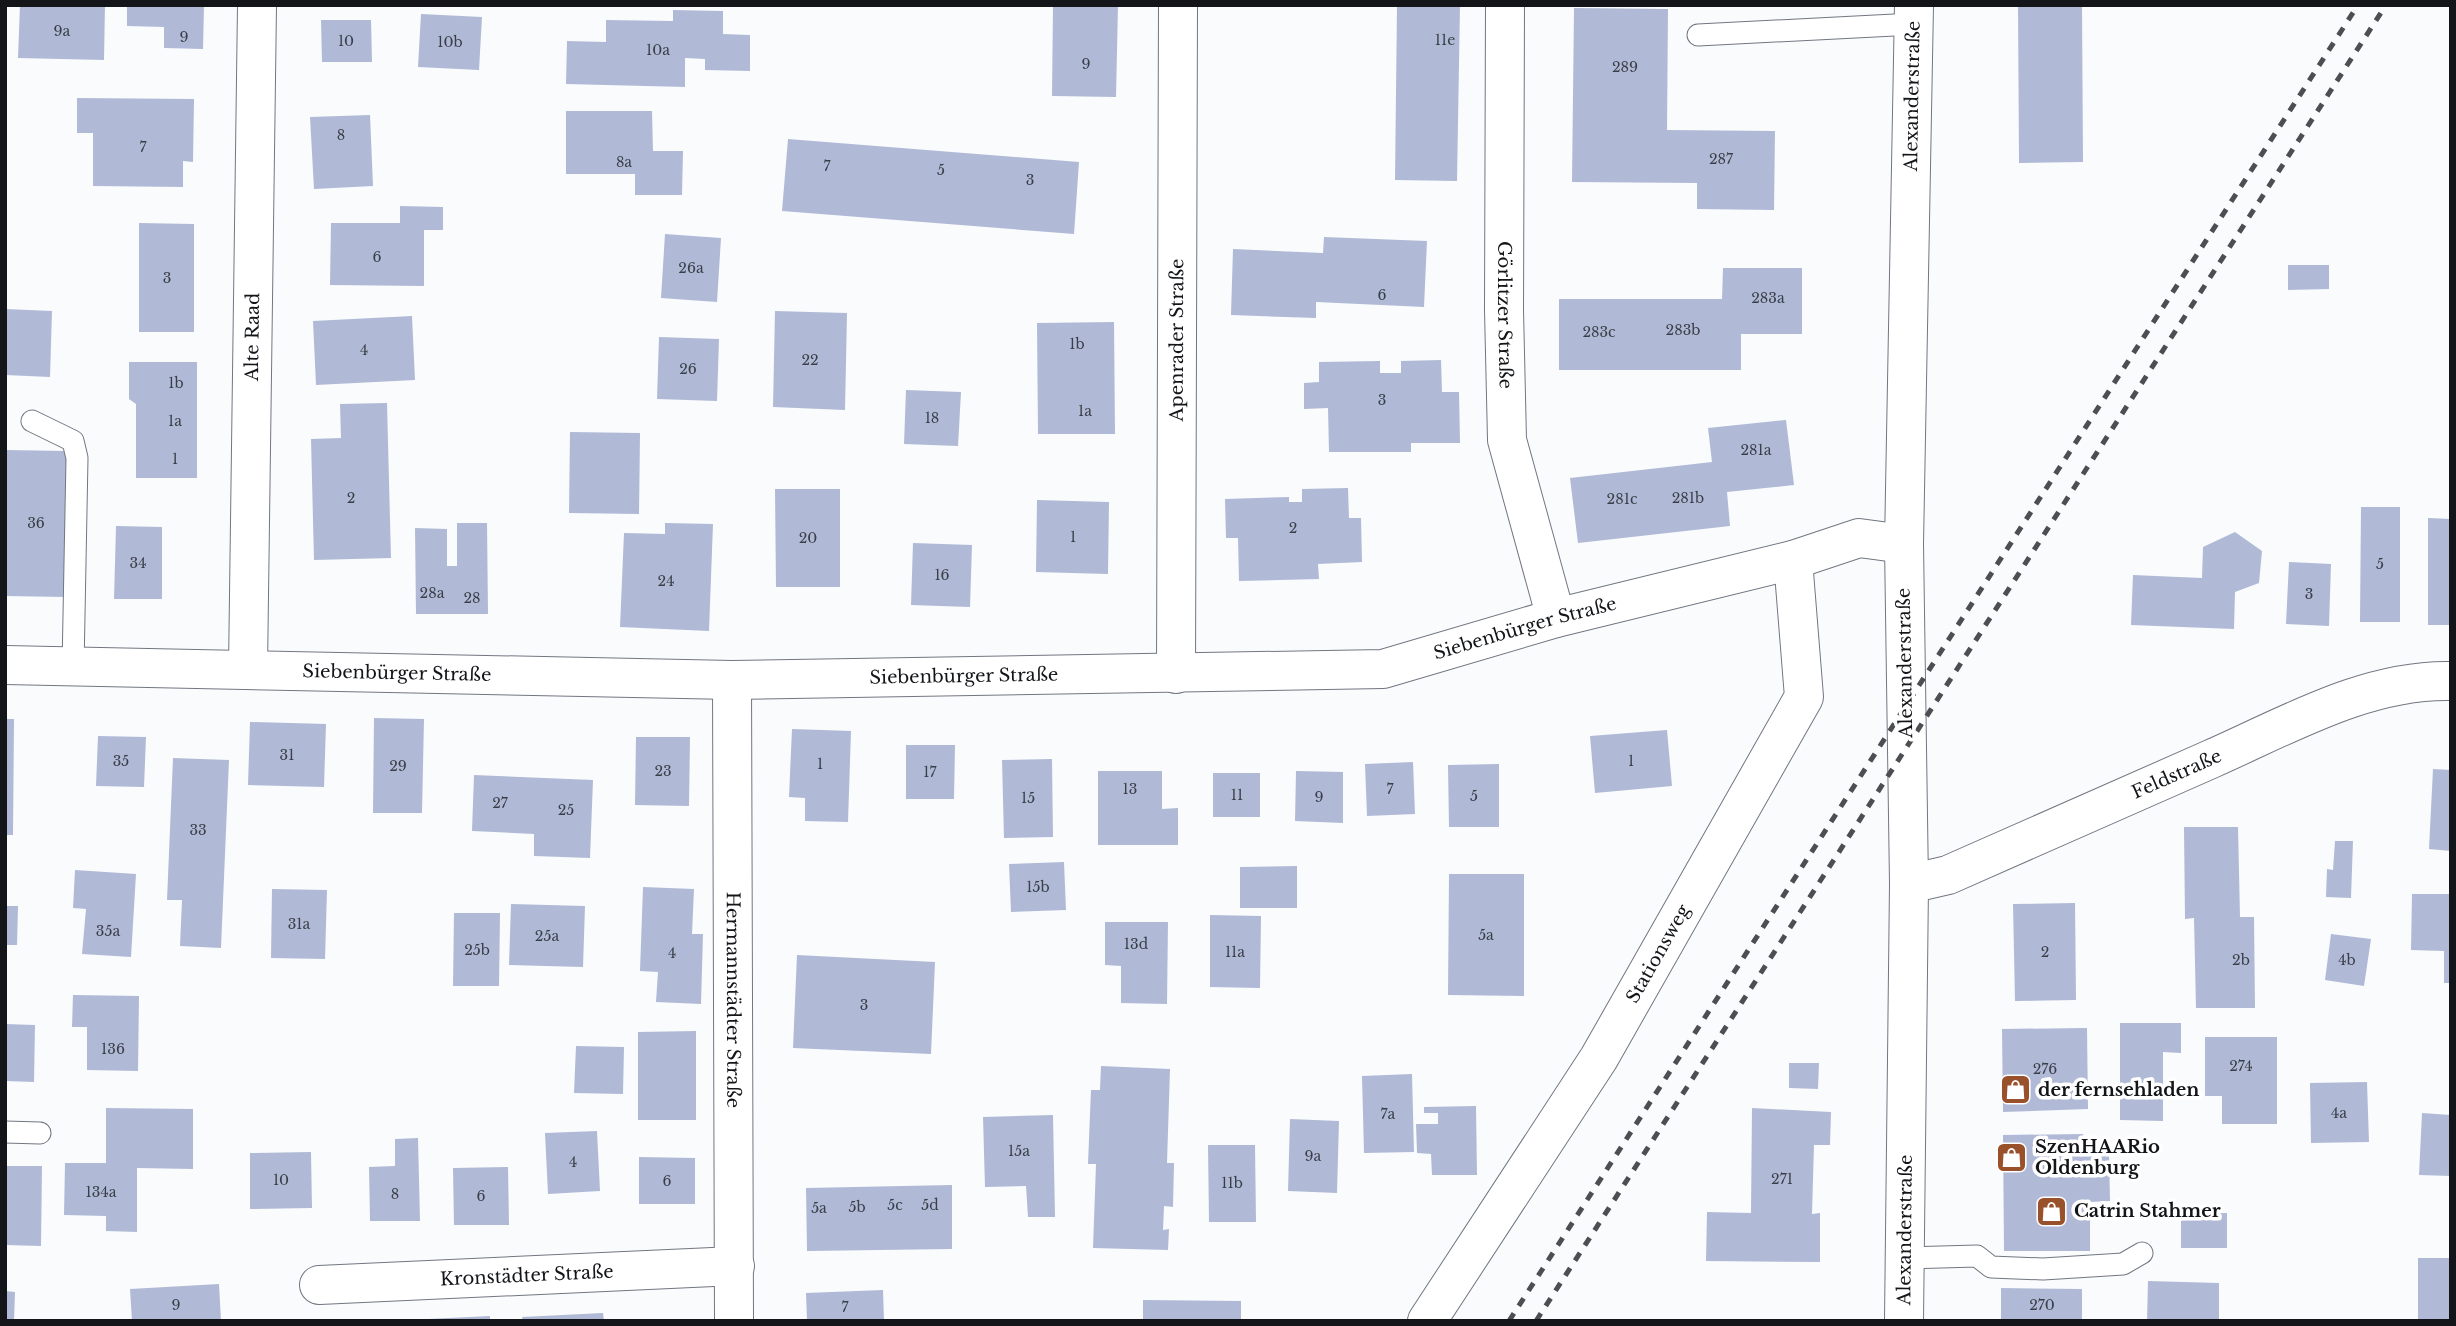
<svg xmlns="http://www.w3.org/2000/svg" width="2456" height="1326" font-family="'Libre Baskerville',serif">
	<rect width="100%" height="100%" fill="#fafbfd"/>
	<path fill="#b0bad6" d="M20,5H105L104,60L18,58Z
		M127,5H204L203,49L164,48V27L127,26Z
		M1053,5H1118L1116,97L1052,96Z
		M1397,5H1460L1457,181L1395,180Z
		M2018,5H2082L2083,162L2019,163Z
		M1574,8L1668,9L1667,130L1775,131L1774,210L1697,209V183L1572,182Z
		M673,10L723,11V34L750,35V71L705,70V59L685,58V87L566,84L567,41L606,42V20L673,21Z
		M421,14L482,17L479,70L418,67Z
		M321,20H371L372,62H322Z
		M77,98L194,99L193,162L183,161V187L93,186V133H77Z
		M566,111H652L653,151H683L682,195H635V174H566Z
		M370,115L373,186L314,189L310,117Z
		M788,139L1079,162L1074,234L782,211Z
		M400,206L443,207V230H424V286L330,285L331,223H400Z
		M139,223L194,224V332H139Z
		M665,234L721,238L717,302L661,298Z
		M1324,237L1427,241L1424,307L1316,302V318L1231,315L1233,249L1323,253Z
		M2288,265H2329V289L2288,290Z
		M1723,268H1802V334H1741V370H1559V299H1722Z
		M5,309L52,311L50,377L5,375Z
		M775,311L847,313L845,410L773,407Z
		M412,316L415,380L316,385L313,321Z
		M1114,322L1115,434H1038L1037,323Z
		M659,337L719,339L717,401L657,399Z
		M1441,360L1442,392H1459L1460,443H1411V452H1329L1328,408L1304,409V383L1319,382V362L1380,361V373H1401V361Z
		M129,362H197V478H136V404L129,399Z
		M906,390L961,392L958,446L904,444Z
		M387,403L391,558L314,560L311,439L341,438L340,404Z
		M1786,420L1794,485L1727,492L1730,526L1578,543L1570,478L1712,462L1708,428Z
		M570,432L640,433L639,514L569,513Z
		M5,450L67,451L65,597L5,596Z
		M1348,488L1349,518H1361L1362,562L1318,564L1319,579L1239,581L1238,538H1226L1225,499L1289,497V502H1302V489Z
		M775,489H840V587H776Z
		M1037,500L1109,502L1108,574L1036,572Z
		M2361,507H2400V622H2360Z
		M2428,518L2451,519V625H2428Z
		M457,523H487L488,614H416L415,528L447,529V566H457Z
		M665,523L713,524L709,631L620,627L624,533L665,534Z
		M116,526L162,527V599H114Z
		M2235,532L2262,551L2259,583L2235,592L2234,629L2131,625L2133,575L2202,578L2203,547Z
		M913,543L972,545L970,607L911,605Z
		M2289,562L2331,564L2329,626L2286,624Z
		M374,718L424,719L422,813H373Z
		M5,719H14L13,835H5Z
		M250,722L326,724L324,787L248,785Z
		M792,729L851,731L848,822L805,821V798L789,797Z
		M1667,730L1672,786L1595,793L1590,736Z
		M98,736L146,737L144,787L96,786Z
		M636,737H690L689,806L635,805Z
		M906,745H955L954,799H906Z
		M173,758L229,760L221,948L180,946L182,900H167Z
		M1052,759L1053,837L1004,838L1002,760Z
		M1413,762L1415,814L1367,816L1365,764Z
		M1499,764V827H1449L1448,765Z
		M2433,769L2451,770V851L2429,849Z
		M1098,771H1162V809L1178,808V845H1098Z
		M1296,771L1343,772V823L1295,821Z
		M1213,773H1260V817H1213Z
		M474,775L593,780L590,858L534,856V834L472,831Z
		M2184,827H2238L2240,917H2254L2255,1008H2196L2194,918L2185,919Z
		M2335,841H2353L2351,898L2326,897L2327,869L2333,870Z
		M1064,862L1066,910L1011,912L1009,864Z
		M1297,866V908H1240V867Z
		M75,870L136,874L131,957L82,954L86,909L73,908Z
		M1449,874H1524V996L1448,995Z
		M643,887L694,889L692,934H703L701,1004L656,1002L658,972L640,971Z
		M272,889L327,890L325,959L271,958Z
		M2412,894H2451V983H2444V951L2411,950Z
		M2075,903L2076,1000L2015,1001L2013,904Z
		M511,904L585,906L583,967L509,965Z
		M5,906H18L17,945H5Z
		M454,913H500L499,986H453Z
		M1210,915L1261,916L1260,988L1210,987Z
		M1105,922H1168L1167,1004L1121,1003V966L1105,965Z
		M2331,934L2371,939L2364,986L2325,980Z
		M797,955L935,962L931,1054L793,1048Z
		M73,995L139,996L138,1071L87,1070V1027H72Z
		M2120,1023H2181V1053L2163,1052V1121L2120,1120Z
		M5,1024L35,1025L34,1082L5,1081Z
		M2087,1028L2088,1109L2003,1112L2002,1029Z
		M696,1031V1120H638V1032Z
		M2205,1037H2277V1124H2222V1096H2205Z
		M576,1046L624,1047L623,1094L574,1093Z
		M1789,1063H1819L1818,1089L1789,1088Z
		M1101,1066L1170,1069L1167,1163H1174L1173,1207L1164,1206L1163,1230L1169,1229L1168,1250L1093,1248L1096,1164H1088L1091,1090H1100Z
		M1412,1074L1414,1152L1364,1153L1362,1076Z
		M2367,1082L2369,1142L2311,1143L2310,1083Z
		M1476,1106L1477,1175H1432L1431,1154L1417,1153L1416,1124H1438V1113H1424V1107Z
		M106,1108L193,1109V1169L137,1168V1232L106,1231V1216L64,1215L65,1163H106Z
		M1752,1108L1831,1112L1830,1145H1814L1812,1214L1820,1213V1262L1706,1261L1707,1212L1751,1213Z
		M2422,1113L2451,1115V1176L2419,1175Z
		M1053,1115L1055,1217H1028L1026,1186L985,1187L983,1117Z
		M1290,1119L1339,1121L1337,1193L1288,1191Z
		M597,1131L600,1191L548,1194L545,1133Z
		M2083,1134L2084,1153H2109L2110,1201L2090,1202V1251H2004L2003,1135Z
		M418,1138L420,1221H370L369,1167L395,1166V1139Z
		M1208,1145H1255L1256,1222H1209Z
		M311,1152L312,1208L250,1209V1153Z
		M639,1157L695,1158V1204H639Z
		M5,1166H42L41,1246L5,1245Z
		M508,1167L509,1225H454L453,1168Z
		M952,1185V1249L807,1251L806,1188Z
		M2227,1213V1248H2181V1214Z
		M2418,1258H2451V1321H2418Z
		M2148,1281L2219,1283V1321H2147Z
		M219,1284L221,1321H132L130,1289Z
		M2001,1288L2082,1289V1321H2001Z
		M883,1290L884,1321H807L806,1293Z
		M5,1291L15,1292L14,1321H5Z
		M1143,1300L1241,1301V1321H1143Z
		M603,1313L604,1321H523L522,1317Z
		M490,1316V1321H428V1319Z"/>
	<g fill="none" stroke-linecap="round" stroke-linejoin="round">
		<defs>
			<path id="lane" d="M1698,35L1914,24
				M32,421L73,441L77,458L73,668
				M5,1132L40,1133
				M1905,1258L1977,1256L1991,1267L2043,1269L2123,1264L2142,1253"/>
			<g id="street">
				<path id="s1" d="M1505,5L1504,310L1507,440L1556,618"/>
				<path id="s2" d="M5,665L732,680L1383,669L1556,618L1793,560L1859,538L1904,544"/>
				<path id="s3" d="M248,669L257,5"/>
				<path id="s4" d="M1176,674L1178,5"/>
				<path id="s5" d="M732,680L734,1321"/>
				<path id="s6" d="M1909,884L1948,875C2035,837 2123,798 2211,759C2286,726 2366,679 2451,681"/>
				<path id="s7" d="M319,1285L735,1266"/>
				<path id="s8" d="M1427,1321L1599,1058L1804,697L1793,560"/>
			</g>
			<g id="secondary">
				<path id="s9" d="M1904,1321L1909,884L1904,544L1914,5"/>
			</g>
		</defs>
		<use href="#lane" stroke="#717681" stroke-width="23"/>
		<use href="#street" stroke="#717681" stroke-width="40"/>
		<use href="#secondary" stroke="#717681" stroke-width="40"/>
		<use href="#lane" stroke="#fff" stroke-width="21"/>
		<use href="#street" stroke="#fff" stroke-width="38"/>
		<use href="#secondary" stroke="#fff" stroke-width="38"/>
		<path stroke="#4c4e51" stroke-width="5" stroke-dasharray="9 9" stroke-linecap="butt" d="M1509,1321L2358,5
			M1536,1321L2386,5"/>
	</g>
	<defs>
		<symbol id="shop-square" viewBox="-11 -11 22 22"><rect x="-9" y="-9" width="18" height="18" rx="4" fill="#99512b" stroke="#fff"/><path d="M-5-2.5h2.3a2.7 3.5 0 0 1 5.4 0H5L5.5 6h-11ZM-1.5-2.5h3a1.5 2.3 0 0 0-3 0Z" fill="#fff"/></symbol>
	</defs>
	<g fill-rule="evenodd">
		<use href="#shop-square" x="1998" y="1072" width="35" height="35"/>
		<use href="#shop-square" x="1994" y="1140" width="35" height="35"/>
		<use href="#shop-square" x="2034" y="1194" width="35" height="35"/>
	</g>
	<g text-anchor="middle" stroke-width="7" stroke-linejoin="round" paint-order="stroke">
		<g font-size="14" fill="#3a3e48">
			<text x="62" y="36">9a</text>
			<text x="184" y="42">9</text>
			<text x="1445" y="45">11e</text>
			<text x="346" y="46">10</text>
			<text x="450" y="47">10b</text>
			<text x="658" y="55">10a</text>
			<text x="1086" y="69">9</text>
			<text x="1625" y="72">289</text>
			<text x="341" y="140">8</text>
			<text x="143" y="152">7</text>
			<text x="1721" y="164">287</text>
			<text x="624" y="167">8a</text>
			<text x="827" y="171">7</text>
			<text x="941" y="175">5</text>
			<text x="1030" y="185">3</text>
			<text x="377" y="262">6</text>
			<text x="691" y="273">26a</text>
			<text x="167" y="283">3</text>
			<text x="1382" y="300">6</text>
			<text x="1768" y="303">283a</text>
			<text x="1683" y="335">283b</text>
			<text x="1599" y="337">283c</text>
			<text x="1077" y="349">1b</text>
			<text x="364" y="355">4</text>
			<text x="810" y="365">22</text>
			<text x="688" y="374">26</text>
			<text x="176" y="388">1b</text>
			<text x="1382" y="405">3</text>
			<text x="1085" y="416">1a</text>
			<text x="932" y="423">18</text>
			<text x="175" y="426">1a</text>
			<text x="1756" y="455">281a</text>
			<text x="175" y="464">1</text>
			<text x="351" y="503">2</text>
			<text x="1688" y="503">281b</text>
			<text x="1622" y="504">281c</text>
			<text x="36" y="528">36</text>
			<text x="1293" y="533">2</text>
			<text x="1073" y="542">1</text>
			<text x="808" y="543">20</text>
			<text x="138" y="568">34</text>
			<text x="2380" y="569">5</text>
			<text x="942" y="580">16</text>
			<text x="666" y="586">24</text>
			<text x="432" y="598">28a</text>
			<text x="2309" y="599">3</text>
			<text x="472" y="603">28</text>
			<text x="287" y="760">31</text>
			<text x="121" y="766">35</text>
			<text x="1631" y="766">1</text>
			<text x="820" y="769">1</text>
			<text x="398" y="771">29</text>
			<text x="663" y="776">23</text>
			<text x="930" y="777">17</text>
			<text x="1130" y="794">13</text>
			<text x="1390" y="794">7</text>
			<text x="1237" y="800">11</text>
			<text x="1474" y="801">5</text>
			<text x="1319" y="802">9</text>
			<text x="1028" y="803">15</text>
			<text x="500" y="808">27</text>
			<text x="566" y="815">25</text>
			<text x="198" y="835">33</text>
			<text x="1038" y="892">15b</text>
			<text x="299" y="929">31a</text>
			<text x="108" y="936">35a</text>
			<text x="1486" y="940">5a</text>
			<text x="547" y="941">25a</text>
			<text x="1136" y="949">13d</text>
			<text x="477" y="955">25b</text>
			<text x="1235" y="957">11a</text>
			<text x="2045" y="957">2</text>
			<text x="672" y="958">4</text>
			<text x="2241" y="965">2b</text>
			<text x="2347" y="965">4b</text>
			<text x="864" y="1010">3</text>
			<text x="113" y="1054">136</text>
			<text x="2241" y="1071">274</text>
			<text x="2045" y="1074">276</text>
			<text x="2339" y="1118">4a</text>
			<text x="1388" y="1119">7a</text>
			<text x="1019" y="1156">15a</text>
			<text x="1313" y="1161">9a</text>
			<text x="573" y="1167">4</text>
			<text x="1782" y="1184">271</text>
			<text x="281" y="1185">10</text>
			<text x="667" y="1186">6</text>
			<text x="1232" y="1188">11b</text>
			<text x="101" y="1197">134a</text>
			<text x="395" y="1199">8</text>
			<text x="481" y="1201">6</text>
			<text x="895" y="1210">5c</text>
			<text x="930" y="1210">5d</text>
			<text x="857" y="1212">5b</text>
			<text x="819" y="1213">5a</text>
			<text x="176" y="1310">9</text>
			<text x="2042" y="1310">270</text>
			<text x="845" y="1312">7</text>
		</g>
		<g font-size="18" fill="#131519" stroke="#fff">
			<text dy="6" stroke="none"><textPath href="#s9" startOffset="1225">Alexanderstraße</textPath></text>
			<text dy="6" stroke="none"><textPath href="#s1" startOffset="310">Görlitzer Straße</textPath></text>
			<text dy="6" stroke="none"><textPath href="#s3" startOffset="332">Alte Raad</textPath></text>
			<text dy="6" stroke="none"><textPath href="#s4" startOffset="334">Apenrader Straße</textPath></text>
			<text dy="6" stroke="none"><textPath href="#s2" startOffset="1526">Siebenbürger Straße</textPath></text>
			<text transform="translate(1905 663) rotate(-91)" y="6">Alexanderstraße</text>
			<text dy="6" stroke="none"><textPath href="#s2" startOffset="392">Siebenbürger Straße</textPath></text>
			<text dy="6" stroke="none"><textPath href="#s2" startOffset="959">Siebenbürger Straße</textPath></text>
			<text dy="6" stroke="none"><textPath href="#s6" startOffset="290">Feldstraße</textPath></text>
			<text dy="6" stroke="none"><textPath href="#s8" startOffset="434">Stationsweg</textPath></text>
			<text dy="6" stroke="none"><textPath href="#s5" startOffset="320">Hermannstädter Straße</textPath></text>
			<text dy="6" stroke="none"><textPath href="#s9" startOffset="91">Alexanderstraße</textPath></text>
			<text dy="6" stroke="none"><textPath href="#s7" startOffset="208">Kronstädter Straße</textPath></text>
		</g>
		<g font-size="18" font-weight="bold" fill="#131519" stroke="#fff" text-anchor="start">
			<text x="2038" y="1096">der fernsehladen</text>
			<text x="2035" y="1153">SzenHAARio<tspan x="2035" dy="21">Oldenburg</tspan></text>
			<text x="2074" y="1217">Catrin Stahmer</text>
		</g>
	</g>
	<rect width="2456" height="1326" fill="none" stroke="#131519" stroke-width="14"/>
</svg>
